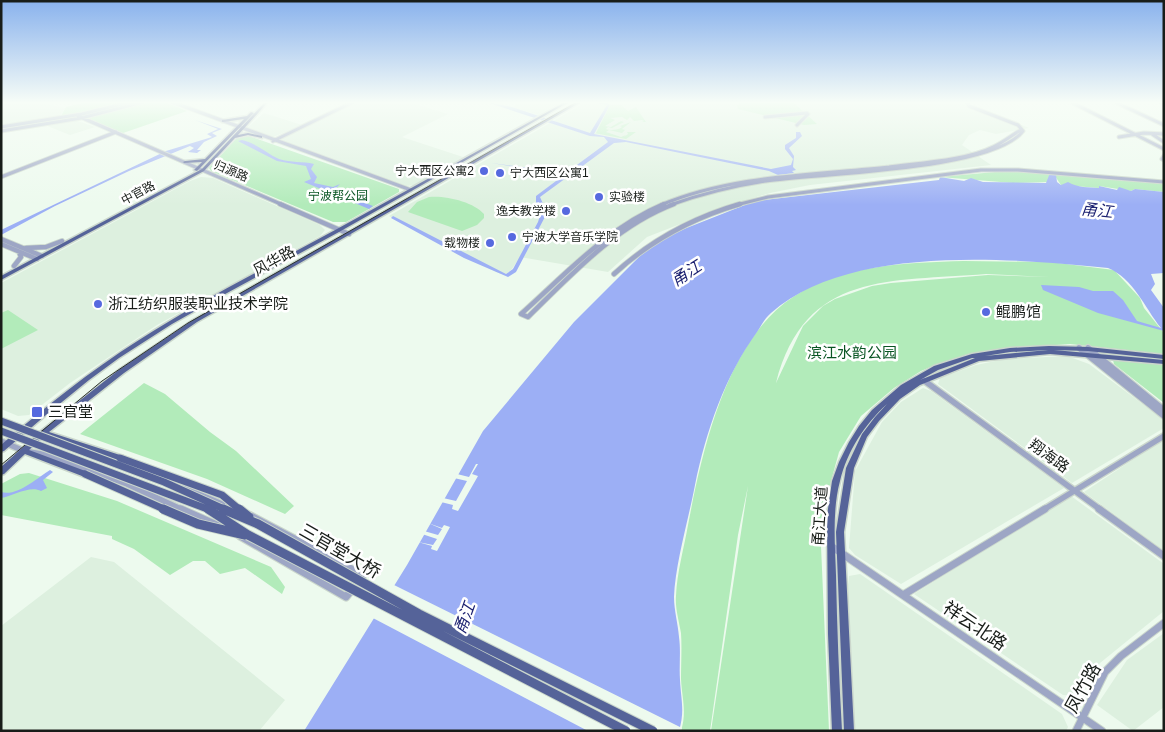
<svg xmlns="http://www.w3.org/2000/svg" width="1165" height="732" font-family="Arial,'Noto Sans SC',sans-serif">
	<rect width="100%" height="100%" fill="#edfaee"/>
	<path fill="#ddf0df" d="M14,102L41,103L65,108L59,117L1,126V105Z
		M355,102H408L448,114L402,137L463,157L416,185L406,186L281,141L282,138Z
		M520,102H561L538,115L513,107Z
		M586,102H959L963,105L967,103L1029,128L996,134L980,130L969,135L962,145L991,165L810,185L770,193L724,207L647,237L608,272L520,257L512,269L505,275L496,272L389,216Z
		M264,113L302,125L271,138L248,129V127Z
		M75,120L95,127L70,135L45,125Z
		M201,177L213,178L320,225L325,230L320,236L157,325L70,383L29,415L18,416L1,409V283L190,181Z
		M1067,356L1089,364L1164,420V428L1072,483L938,384L940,378L976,365L1005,359Z
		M923,388L931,391L1064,488L901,584L855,555L849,548L855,471L882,422L901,402Z
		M1164,439V551L1084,492Z
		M1071,496L1164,564V611L1100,663L1075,696L1063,695L914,594Z
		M91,557L114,562L285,700L259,731H1V626Z
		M860,574L1062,714L1068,727L1066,731H855L848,585L849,576Z
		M1164,633V707L1133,731L1097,705L1127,660Z"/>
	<path fill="#b2ebba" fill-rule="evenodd" d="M129,102L61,116L66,107L83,103Z
		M145,102H165L187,111L123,133L89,119L93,116Z
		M740,102H793L817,124L804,125L738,109L737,106Z
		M610,105H621L628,111L636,107L646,122H642L644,121L642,120L634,121L630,117L627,120L622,117L610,118L615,120L605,126L611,127L621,121L624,122L612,128L608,127L606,129C610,131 619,130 622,127L620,126L631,122L622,129L625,130L622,133L609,130L606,132L621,137L626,135L624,137L628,134L627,132H636L626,139L594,133H596Z
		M246,135L399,189V192L346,222H333L211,171L209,168L237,138Z
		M1006,171L1050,173L1048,182L1013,183L940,177Z
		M1053,173L1164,183V192L1135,189L1131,191L1099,186V188L1061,185Z
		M429,197C445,195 474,202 484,214V218L477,225L462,231L408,212L417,202Z
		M964,261L1050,262L1114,270L1140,298L1144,308L1164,333V354L1070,344L1000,349L974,354L940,363L921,371L894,388L861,416L839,452L825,503L821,546L829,731H711L748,486L738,535L710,731H681C687,711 682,699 681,679C681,664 682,648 681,633C679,621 675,608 676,596C677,572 684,548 688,525C702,452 726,341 793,297C842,264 907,263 964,261ZM986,274L1050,277L988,275L891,283L872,286L835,299L823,306L803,326L776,383C805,270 891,282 986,274Z
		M8,310L38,330L1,349V313Z
		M1119,359L1164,365V403L1114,364L1113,360Z
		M144,383L165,394L210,432L236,451L294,506L285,514L207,479L80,434Z
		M29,473L117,501L271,567L285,587L282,594L245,568L220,574L205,561H193L170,575L134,549L112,539V536L1,515V484L20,474Z"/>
	<path fill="#9caff5" d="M486,102L512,107L590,133L607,105L590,102H606L610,105L594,134L771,169L791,165L793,159L785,149V145L796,138V132H800L802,136L789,148L794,156L793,167L796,170L792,171L794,173L778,175L769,171L626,142L614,143L540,197L544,206H554L547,213L516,272L508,277L464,258L391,218L393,216L506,274L513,269L538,222L542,209L536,202V196L564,175L491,163L566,173L608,142L604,137L590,136Z
		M195,120L222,129L212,133L217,136L204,142L197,150H201L197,153L188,152L194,148L190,146L129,171L55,206L1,235V230L166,151L212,137L207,134L218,129Z
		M242,140C256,143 266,153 279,159C291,163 303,161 314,164L311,169L317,177L314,183L333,187L340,184L336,188L341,194L373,206L369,209L338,196L318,198L320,193L317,191L321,189L304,182L311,179L306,166L277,161L238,141Z
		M1050,173L1056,175L1057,182L1061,185L1068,182C1078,188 1088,187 1099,188V186L1117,190L1119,187L1131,191L1135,189L1164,192V273L1151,274L1155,284L1151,290L1164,308V331L1098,313L1043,290L1041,285L1079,287L1093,291H1113L1123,300L1137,321L1161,328C1145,308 1133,278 1108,268C1011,258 848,244 771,313C765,318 761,326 757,332C725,376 706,431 695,485C689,517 675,565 674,597C674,610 678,624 679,637C681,651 679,666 680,680C681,700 685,711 679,731H304L407,565L483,431L574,322L640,256L661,240L684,229L755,201L939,180L940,177L964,181L971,178L983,182L1046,183Z
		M50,470L53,472L43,480L47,488L41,491C30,485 13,496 1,498V492C17,497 37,478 50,470Z"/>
	<path fill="#edfaee" d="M476,464H478L472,474L478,476L458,511L452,509L453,505L441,502L443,498L456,501L467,481L454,478L457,474L469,477Z
		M428,523L442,528L444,525L450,527L437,551L431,549L432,546L418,542L433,545L437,539L422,534L424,531L438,535L442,529Z
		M392,584L682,728L681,731H588L371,617Z"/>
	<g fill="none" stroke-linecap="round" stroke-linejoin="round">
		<defs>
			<path id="minor-far3" d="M172,102L411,190
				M967,102L969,106L1018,125L1023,131
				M1071,102L1164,149
				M1115,102L1164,125
				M1160,102L1164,104
				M78,116L283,205
				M765,117L807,113
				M797,125L808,114
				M1,127L82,114L130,102
				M1,131L81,118L143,102
				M1152,134L1164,142
				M1119,137L1144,133L1164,134
				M273,141L353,102
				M1162,159L1164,156
				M1,177L116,132
				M661,205C732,175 814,175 889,167C918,163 968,160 993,147C1002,143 1011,136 1019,131H1023C992,171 820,173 766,181C733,186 701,194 670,205
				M736,205L768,197L981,170H1018L1164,182"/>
			<path id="minor-far2" d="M280,204L349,234
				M664,204C607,228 567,273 521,314L528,317C571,275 616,226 674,204
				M1,239L42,256
				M1,244L37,259
				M26,248L46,247L62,241
				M14,266L21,257L19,252
				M614,274C651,240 692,218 740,204"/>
			<path id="minor-far1" d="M1079,348L1164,416
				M1088,348L1164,410
				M922,379L1101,510
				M1,441L24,451L47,455L127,484L183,510
				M171,482L236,510
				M1043,510L1164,436"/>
			<path id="minor" d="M181,509L219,526
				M234,509L237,510
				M1099,509L1164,556
				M240,536L346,597L363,575L249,515
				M831,546L1102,731
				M903,595L1045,509
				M1076,731L1105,672L1121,656L1164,623"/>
			<path id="major" d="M265,102H268L238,135L248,133L262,136V138L248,135L235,138L204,171L1,280V276L202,169Z
				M565,102H569L339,232L227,293L172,324L119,358L89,380L46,415L4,451L1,452V445C45,407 90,371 139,340C203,299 271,265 337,229C413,187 489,145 565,102Z
				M577,102H581L197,322L124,373L49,432L123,456L124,458L123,460L120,461L44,436L29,450L88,472L89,474L88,476L85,477L82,476L25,454L4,474L1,475V467L41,431L120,369L193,320Z
				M251,112L254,113L197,171L194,170L202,162L184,163L183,162L185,161L205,159L244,119L223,122H222V120L247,116Z
				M1049,346L1088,347L1164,355V359L1088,351L1054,350L1164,360V364L1050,354L979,361L920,385L900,399L879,421L867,437L854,468L844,532L854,731H844L836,532L846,468L862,434L875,417L887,404C865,424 847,451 840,481C832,511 835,544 836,575C837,627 839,679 842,731H832L828,634L827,516L832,481L839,462L849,442L859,426L872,410L901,385L934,366L972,354L1010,348ZM1048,350L985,356L1010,352ZM972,358H975L920,380L938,370Z"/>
		</defs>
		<use href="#minor-far3" stroke="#cbd7cc" stroke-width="5"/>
		<use href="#minor-far2" stroke="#cbd7cc" stroke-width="6"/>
		<use href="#minor-far1" stroke="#cbd7cc" stroke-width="8"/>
		<use href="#minor" stroke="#cbd7cc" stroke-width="9"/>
		<use href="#major" stroke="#cbd7cc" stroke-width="3"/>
		<use href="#minor-far3" stroke="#9da6c5" stroke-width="3"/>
		<use href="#minor-far2" stroke="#9da6c5" stroke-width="4.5"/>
		<use href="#minor-far1" stroke="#9da6c5" stroke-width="5.5"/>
		<use href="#minor" stroke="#9da6c5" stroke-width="7"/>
		<use href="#major" fill="#556399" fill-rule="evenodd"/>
		<path stroke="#2e342f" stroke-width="1" d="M1,465L102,381L188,323L577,102"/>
		<defs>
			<path id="major-bridge-far1" d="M1,421L164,482L226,510
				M1,431L210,510
				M120,458L222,495L240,510
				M85,474L166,510"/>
			<path id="major-bridge" d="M163,509L198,524L245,535
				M208,509L248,535L626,731
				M223,509L258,524L419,614L653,731
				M239,509L249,517"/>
		</defs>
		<use href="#major-bridge-far1" stroke="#cbd7cc" stroke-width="9" stroke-linecap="butt"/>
		<use href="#major-bridge" stroke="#cbd7cc" stroke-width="11" stroke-linecap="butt"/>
		<use href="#major-bridge-far1" stroke="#556399" stroke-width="7"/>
		<use href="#major-bridge" stroke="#556399" stroke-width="9"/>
	</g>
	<linearGradient id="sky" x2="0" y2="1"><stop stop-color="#89b2ed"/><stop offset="0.5" stop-color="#f7fdf7"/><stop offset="1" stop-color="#f7fdf7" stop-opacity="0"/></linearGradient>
	<rect width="1165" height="205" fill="url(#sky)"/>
	<g fill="#5669df" stroke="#fff" stroke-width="2">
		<circle cx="484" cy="171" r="5"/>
		<circle cx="500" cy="173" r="5"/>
		<circle cx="599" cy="197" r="5"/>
		<circle cx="566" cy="211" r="5"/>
		<circle cx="512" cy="237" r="5"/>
		<circle cx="490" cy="243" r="5"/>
		<circle cx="98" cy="304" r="5"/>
		<circle cx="986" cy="312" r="5"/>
		<rect x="31" y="406" width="12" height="12" rx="2.5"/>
	</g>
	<g text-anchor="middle" stroke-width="5" stroke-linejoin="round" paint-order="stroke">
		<g font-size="12" fill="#181d19" stroke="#fff">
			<text transform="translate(231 171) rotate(23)" y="4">归源路</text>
			<text transform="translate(138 193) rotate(-28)" y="4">中官路</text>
		</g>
		<g font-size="12" fill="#181d19" stroke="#fff" text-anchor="end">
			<text x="474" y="175">宁大西区公寓2</text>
			<text x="510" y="177" text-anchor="start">宁大西区公寓1</text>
			<text x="609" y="201" text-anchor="start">实验楼</text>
			<text x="556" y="215">逸夫教学楼</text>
			<text x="522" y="241" text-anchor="start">宁波大学音乐学院</text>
			<text x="480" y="247">载物楼</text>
		</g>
		<g font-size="12" fill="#095523" stroke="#fff">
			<text x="338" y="200">宁波帮公园</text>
		</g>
		<g font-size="15" fill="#181d19" stroke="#fff">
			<text transform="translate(274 261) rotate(-29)" y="5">风华路</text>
			<text transform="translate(1049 456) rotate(36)" y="5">翔海路</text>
			<text transform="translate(820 516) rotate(-86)" y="5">甬江大道</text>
		</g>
		<g font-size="15" fill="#181d19" stroke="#fff" text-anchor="start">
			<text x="108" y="309">浙江纺织服装职业技术学院</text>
			<text x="996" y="317">鲲鹏馆</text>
			<text x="48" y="417">三官堂</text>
		</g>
		<g font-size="15" fill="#095523" stroke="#fff">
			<text x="852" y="358">滨江水韵公园</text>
		</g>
		<g font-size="16" font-style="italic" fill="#1d2271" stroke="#fff">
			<text transform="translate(1097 210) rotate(6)" y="6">甬江</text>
			<text transform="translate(686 273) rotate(-33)" y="6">甬江</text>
			<text transform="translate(464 618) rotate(-70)" y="6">甬江</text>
		</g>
		<g font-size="18" fill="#181d19" stroke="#fff">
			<text transform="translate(340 551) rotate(30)" y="6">三官堂大桥</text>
			<text transform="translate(975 626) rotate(34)" y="6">祥云北路</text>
			<text transform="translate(1083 688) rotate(-61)" y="6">凤竹路</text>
		</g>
	</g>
	<rect width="1165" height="732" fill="none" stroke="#181d19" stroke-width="5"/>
</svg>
